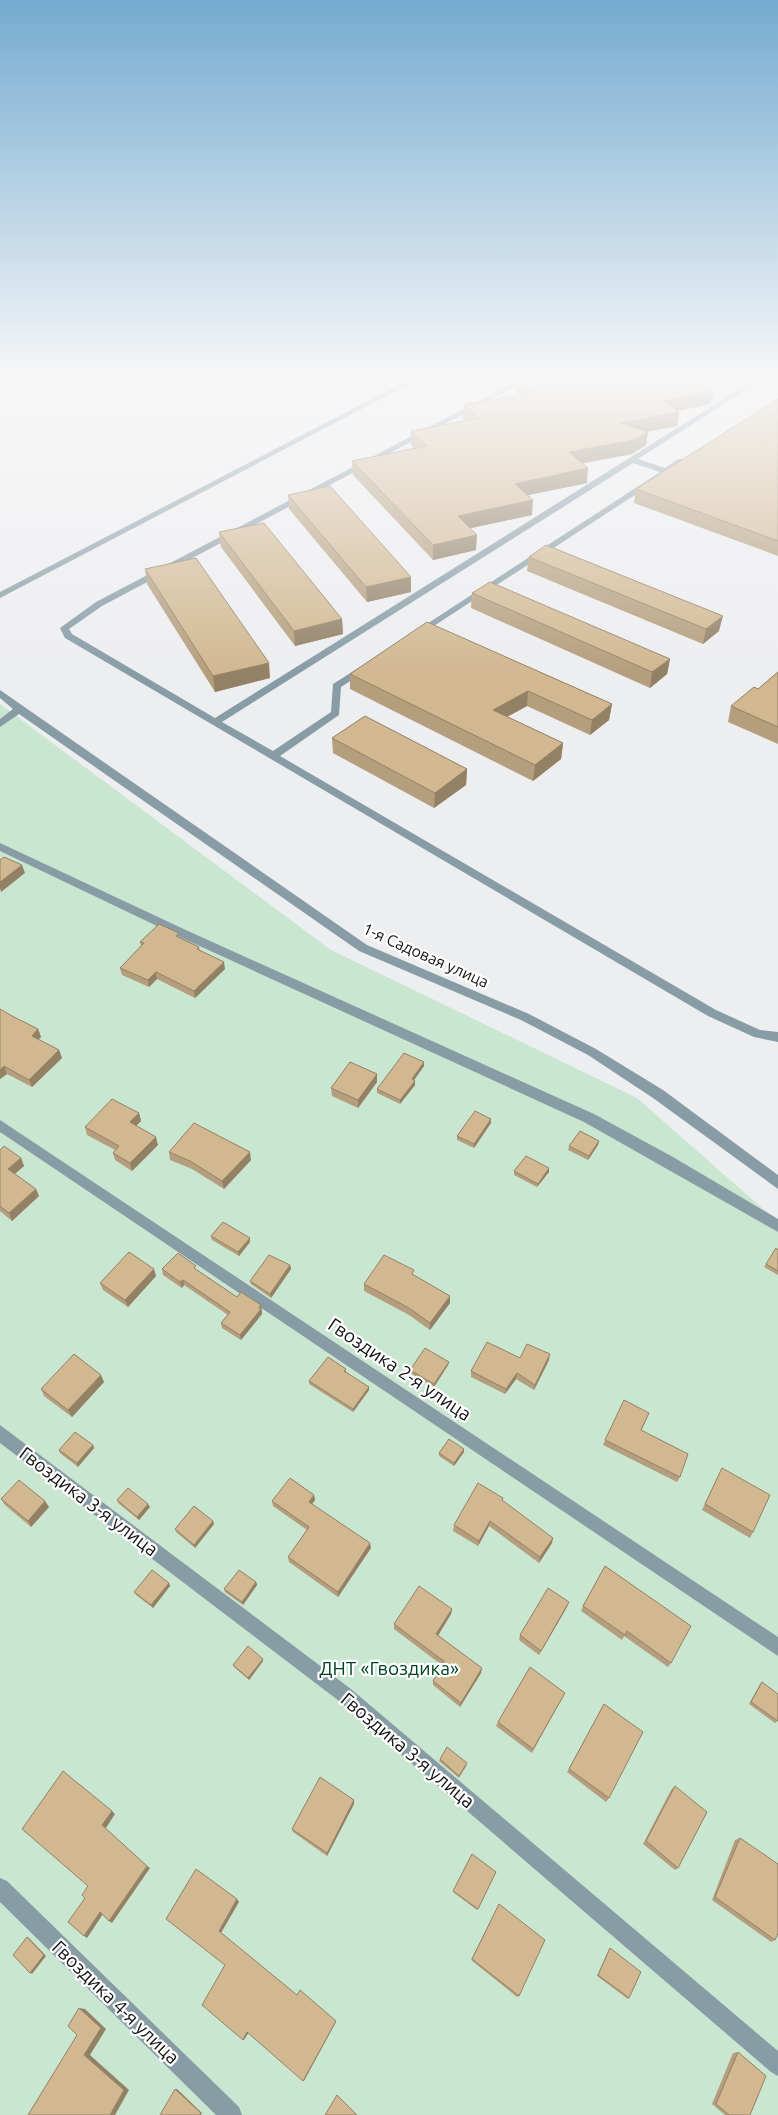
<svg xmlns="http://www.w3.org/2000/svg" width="778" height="2115" font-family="Ubuntu,sans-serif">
	<rect width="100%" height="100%" fill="#edeef0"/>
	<path fill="#c9e6d0" d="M0,704L331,950L637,1098L778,1222V2115H0Z"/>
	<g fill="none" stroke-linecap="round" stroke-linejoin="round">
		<path fill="#889ca6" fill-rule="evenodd" d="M416,376H425L0,598V592Z
			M526,376H535L102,606L69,629L72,634L215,718L760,376H768L638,459L665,468L678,459H684V463L420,635L413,633L660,472L633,463L222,722L273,751L331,712L333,684L360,667H366V671L341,687L339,715L280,756L716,1010L760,1030L778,1032V1042L754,1037L708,1016L65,638L60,628L96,602Z
			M0,690L367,945L529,1014L596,1049L663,1090L778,1175V1189L653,1098L588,1055L521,1020L359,951L19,714L0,727V719L13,709L0,698Z
			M0,843L188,931L594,1114L673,1157L778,1219V1232L584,1122L180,937L0,851Z
			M0,1120L778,1637V1656L0,1132Z
			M0,1425L351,1689L778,2051V2076L771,2072L339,1701L0,1443Z
			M0,1878L7,1881L239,2107L242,2115H216L0,1902Z"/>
	</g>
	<path fill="#b59e7d" d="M516,378L711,404L678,411L677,426L648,431L646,445L632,454L583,463L587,483L528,495L532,515L470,528L476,550L433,560L353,475L352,461L414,448L411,445V431L466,420L463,419L464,405L518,394L515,391Z
		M778,399V556L634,503L636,489Z
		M288,495L411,592L367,602L289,509Z
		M219,532L342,619L343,634L295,646L221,547Z
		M529,557L719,631L703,644L527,571Z
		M145,569L270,678L215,692L147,584Z
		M472,593L670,659L667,674L650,688L471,608Z
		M427,622L612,704L609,720L590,735L527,706L507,717L563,743L561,759L533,781L350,689V674Z
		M778,672V744L728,722L731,706L758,689Z
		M332,738L467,769L466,785L434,808L333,753Z
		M180,937L199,947L200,950L225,969L195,998L157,979L149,987L122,975L120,968L141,946L140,942Z
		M0,1009L12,1016L38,1029L41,1037L38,1039L59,1050L62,1058L32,1087L7,1074L0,1079Z
		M424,1062V1066L414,1080L415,1081V1085L400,1104L377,1093V1089Z
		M377,1082L358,1108L332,1096L331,1088Z
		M139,1113L141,1121L136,1125L158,1145L132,1171L115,1160L113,1153L115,1150L87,1135L85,1127Z
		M491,1123L474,1148L457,1140V1136Z
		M599,1141L598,1145L588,1160L568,1150L569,1146Z
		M0,1150L21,1158L24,1166L15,1174L39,1196L12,1221L0,1211Z
		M169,1152L251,1160L224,1189L192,1169L170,1160Z
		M514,1171L549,1172L537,1187L514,1175Z
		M211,1236L250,1242L239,1256L212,1240Z
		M778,1250V1275L764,1267L766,1264Z
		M290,1265L291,1269L271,1298L251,1284L250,1281Z
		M154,1269L156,1276L128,1307L103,1290L100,1283Z
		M162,1269L197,1270L237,1297L261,1305L262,1314L241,1340L222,1328L221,1323L228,1315L184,1285L182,1288L163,1275Z
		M414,1275L450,1303L430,1330L409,1315L364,1291V1284Z
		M520,1358L549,1360L534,1390L516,1379L505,1394L471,1377V1371Z
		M449,1362L448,1365L434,1387L410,1373V1370Z
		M346,1369V1372L369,1390L353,1412L309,1384V1381Z
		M104,1382L72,1417L44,1396L41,1389Z
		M647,1418L641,1431L680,1477L677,1482L603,1445L605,1440Z
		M93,1445L94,1448L78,1467L60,1453L59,1450Z
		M464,1449V1452L454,1466L439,1456V1453Z
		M722,1468L753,1532L750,1538L702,1510Z
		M314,1495L315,1500L312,1504L371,1548L338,1597L289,1562L288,1557L307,1530L273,1506L272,1501Z
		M1,1499L49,1507L31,1527L5,1505Z
		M117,1500L150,1507L139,1520L118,1503Z
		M502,1501L552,1543L539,1563L489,1526L478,1546L453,1531L454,1525Z
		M213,1521L214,1524L195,1548L176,1532L175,1529Z
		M605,1566L671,1663L668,1667L624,1636L622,1640L581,1611L583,1606Z
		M256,1582L257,1585L243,1605L225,1592L224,1589Z
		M169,1583L170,1586L153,1608L136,1595L134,1592Z
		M567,1607L539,1655L519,1640L520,1635Z
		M452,1609L451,1614L438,1635L481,1673L460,1707L433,1685V1681L443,1666L394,1629V1624Z
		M263,1661L249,1680L234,1667L233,1665Z
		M762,1682L778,1721L775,1723L749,1704L760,1684Z
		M565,1693L532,1753L496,1726L498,1722Z
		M604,1704L609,1798L606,1802L567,1772Z
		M440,1759L467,1765L459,1778L439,1761Z
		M675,1786L678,1868L675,1870L643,1844L671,1790Z
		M354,1800V1804L327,1856L293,1832L292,1829Z
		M740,1838L775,1940L771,1942L712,1900L735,1840Z
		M472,1854L496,1872L477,1910L453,1892Z
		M499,1904L519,1996L517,1997L471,1960Z
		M610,1948L629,1998L628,1999L597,1976L609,1949Z
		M738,2052L750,2115H725L712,2104L733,2053Z"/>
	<path fill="#938166" d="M714,391L711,404L662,414L664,401Z
		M679,412L677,426L619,437L621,423Z
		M648,432L646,445L632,454L568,466L569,452Z
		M588,468L587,483L514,498L515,484Z
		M533,500L532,515L458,531V516Z
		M477,535L476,550L433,560V545Z
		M411,577V592L367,602L366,587Z
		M723,616L719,631L703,644L706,629Z
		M342,619L343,634L295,646L294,631Z
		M670,659L667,674L650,688L652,672Z
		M269,663L270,678L215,692L213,676Z
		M528,691L527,706L492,725L493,710Z
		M612,704L609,720L590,735L592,720Z
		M563,743L561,759L533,781L535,765Z
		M467,769L466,785L434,808L435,793Z
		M22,865L25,873L1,892L0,888V882Z
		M224,962L225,969L195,998L194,991Z
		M156,972L157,979L149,987L148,980Z
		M38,1029L41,1037L34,1043L32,1036Z
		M59,1050L62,1058L32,1087L29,1080Z
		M424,1062V1066L412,1083V1079Z
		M4,1066L7,1074L0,1079V1070Z
		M377,1074V1082L358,1108V1100Z
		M415,1081V1085L400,1104V1100Z
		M139,1113L141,1121L132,1130L130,1122Z
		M491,1119V1123L474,1148V1144Z
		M156,1137L158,1145L132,1171L130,1163Z
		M599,1141L598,1145L588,1160L589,1156Z
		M250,1152L251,1160L224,1189L222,1181Z
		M21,1158L24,1166L11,1177L8,1169Z
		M549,1168V1172L537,1187L538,1184Z
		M36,1189L39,1196L12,1221L9,1213Z
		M250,1238V1242L239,1256L238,1252Z
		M290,1265L291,1269L271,1298L270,1294Z
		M154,1269L156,1276L128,1307L125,1300Z
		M183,1280L184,1285L182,1288L180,1282Z
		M450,1296V1303L430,1330V1323Z
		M261,1305L262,1314L241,1340L240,1335Z
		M550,1354L549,1360L534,1390L535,1385Z
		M449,1362L448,1365L434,1387V1384Z
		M517,1373L516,1379L505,1394L506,1389Z
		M101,1375L104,1382L72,1417L68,1410Z
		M369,1387V1390L353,1412V1409Z
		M93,1445L94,1448L78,1467L77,1463Z
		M464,1449V1452L454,1466V1463Z
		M314,1495L315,1500L310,1507L309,1502Z
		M45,1501L49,1507L31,1527L28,1521Z
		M148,1504L150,1507L139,1520L137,1517Z
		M213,1521L214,1524L195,1548L194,1545Z
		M490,1521L489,1526L478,1546L479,1541Z
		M553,1538L552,1543L539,1563L540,1557Z
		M370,1543L371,1548L338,1597V1592Z
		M256,1582L257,1585L243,1605L242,1602Z
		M169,1583L170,1586L153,1608L151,1605Z
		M569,1602L567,1607L539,1655L541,1651Z
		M452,1609L451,1614L436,1639V1634Z
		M263,1659V1661L249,1680L248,1678Z
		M482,1668L481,1673L460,1707L461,1703Z
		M354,1800V1804L327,1856V1853Z
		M112,1811L115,1814L106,1828L102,1825Z
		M147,1866L150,1868L112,1923L109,1921Z
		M237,1899L239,1902L221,1933L219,1931Z
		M100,1912L103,1914L87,1938L84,1936Z
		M27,1937L29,1938L46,1956L32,1974L30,1973Z
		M79,2008L85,2009L106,2029L90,2055L129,2090L115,2115H110L84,2055Z
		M336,2021V2022L304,2081H303Z
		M247,2032H249L244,2040H243Z
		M175,2089H177L202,2113L201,2115H200Z"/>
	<path fill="#d2b891" stroke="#938166" d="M524,376H694L714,391L664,401L679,412L621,423L648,432L634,440L569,452L588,468L515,484L533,500L458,516L477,535L433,545L352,461L427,446L411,431L479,418L464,405L531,392L516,378Z
		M778,399V541L636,489Z
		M330,486L411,577L366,587L288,495Z
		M264,523L342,619L294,631L219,532Z
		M546,545L723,616L706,629L529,557Z
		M196,558L269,663L213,676L145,569Z
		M490,582L670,659L652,672L472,593Z
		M427,622L612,704L592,720L528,691L493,710L563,743L535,765L350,674Z
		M778,672V727L731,706L754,687L758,689Z
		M365,716L467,769L435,793L332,738Z
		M4,857L22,865L0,882V860Z
		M159,924L179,933L176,936L199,947L197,949L224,962L194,991L156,972L148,980L120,968L144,943L140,942Z
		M0,1009L12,1016L38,1029L32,1036L59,1050L29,1080L4,1066L0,1070Z
		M404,1053L424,1062L412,1079L415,1081L400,1100L377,1089Z
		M350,1062L377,1074L358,1100L331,1088Z
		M112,1099L139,1113L130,1122L156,1137L130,1163L113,1153L119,1146L85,1127Z
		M475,1111L491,1119L474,1144L457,1136Z
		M194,1123L250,1152L222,1181L190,1161L169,1152Z
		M580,1131L599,1141L589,1156L569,1146Z
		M4,1146L21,1158L8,1169L36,1189L9,1213L0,1206V1150Z
		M526,1156L549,1168L538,1184L514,1171Z
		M223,1222L250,1238L238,1252L211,1236Z
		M776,1248L778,1250V1271L766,1264Z
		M129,1252L154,1269L125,1300L100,1283Z
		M178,1253L196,1266L194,1268L237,1297L241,1292L261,1305L259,1308L261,1309L240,1335L221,1323L230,1312L183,1280L180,1282L162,1269Z
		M269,1255L290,1265L270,1294L250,1281Z
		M384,1255L414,1270L412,1274L450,1296L430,1323L409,1308L364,1284Z
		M487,1342L520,1358L527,1344L550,1354L535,1385L517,1373L506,1389L471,1371Z
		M425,1348L449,1362L434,1384L410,1370Z
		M74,1354L101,1375L68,1410L41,1389Z
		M328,1357L346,1369L344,1371L369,1387L353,1409L309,1381Z
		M624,1400L649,1413L641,1430L688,1454L680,1477L605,1440Z
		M75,1432L93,1445L77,1463L59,1450Z
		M449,1439L464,1449L454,1463L439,1453Z
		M722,1468L770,1495L753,1532L705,1504Z
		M290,1478L314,1495L309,1502L370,1543L338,1592L288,1557L309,1527L272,1501Z
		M19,1480L45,1501L28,1521L1,1499Z
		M478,1483L503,1498L502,1500L553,1538L540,1557L490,1521L479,1541L454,1525Z
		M128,1488L148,1504L137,1517L117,1500Z
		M194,1506L213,1521L194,1545L175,1529Z
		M605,1566L691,1626L671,1663L627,1631L625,1635L583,1606Z
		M152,1570L169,1583L151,1605L134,1592Z
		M239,1570L256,1582L242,1602L224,1589Z
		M419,1586L452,1609L436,1634L482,1668L461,1703L433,1681L445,1662L394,1624Z
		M548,1588L569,1602L541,1651L520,1635Z
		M248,1646L263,1659L248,1678L233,1665Z
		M530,1667L565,1693L533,1749L498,1722Z
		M762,1682L778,1694V1721L751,1702Z
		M604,1704L643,1732L609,1798L569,1769Z
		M447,1747L467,1763L459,1776L440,1759Z
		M63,1771L112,1811L102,1825L147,1866L109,1921L100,1912L84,1936L68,1922L85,1898L82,1895L88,1886L22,1829Z
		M320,1777L354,1800L327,1853L292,1829Z
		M675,1786L707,1812L678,1868L646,1841Z
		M740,1838L778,1864V1933L775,1940L715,1897Z
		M472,1854L496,1872L478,1909L453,1891Z
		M196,1869L237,1899L219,1931L297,1995L300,1990L336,2021L303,2081L247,2032L243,2040L202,2005L225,1965L166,1919Z
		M499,1904L545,1940L519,1996L472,1959Z
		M27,1937L44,1955L30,1973L13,1955Z
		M610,1948L641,1972L629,1998L598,1975Z
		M79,2008L101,2028L84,2055L124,2090L110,2115H28L77,2035L68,2026Z
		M738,2052L766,2076L750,2115H729L716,2104Z
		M175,2089L201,2113L200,2115H160Z
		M337,2095L357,2115H325Z"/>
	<linearGradient id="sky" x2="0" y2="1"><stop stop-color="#74abd0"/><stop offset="0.56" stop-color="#f7f7f8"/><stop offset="1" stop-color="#f7f7f8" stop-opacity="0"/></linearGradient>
	<rect width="778" height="673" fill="url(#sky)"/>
	<g text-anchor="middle" stroke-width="4.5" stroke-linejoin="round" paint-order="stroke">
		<g font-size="16" fill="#121213" stroke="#fff">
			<text transform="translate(426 955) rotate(24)" y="6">1-я Садовая улица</text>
		</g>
		<g font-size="19" fill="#121213" stroke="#fff">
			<text transform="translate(400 1369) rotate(34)" y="7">Гвоздика 2-я улица</text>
			<text transform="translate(89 1501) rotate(37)" y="7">Гвоздика 3-я улица</text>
			<text transform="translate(408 1750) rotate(40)" y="7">Гвоздика 3-я улица</text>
			<text transform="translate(116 2002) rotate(44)" y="7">Гвоздика 4-я улица</text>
		</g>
		<g font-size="19" fill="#00451f" stroke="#fff">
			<text x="389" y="1675">ДНТ «Гвоздика»</text>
		</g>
	</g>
</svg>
